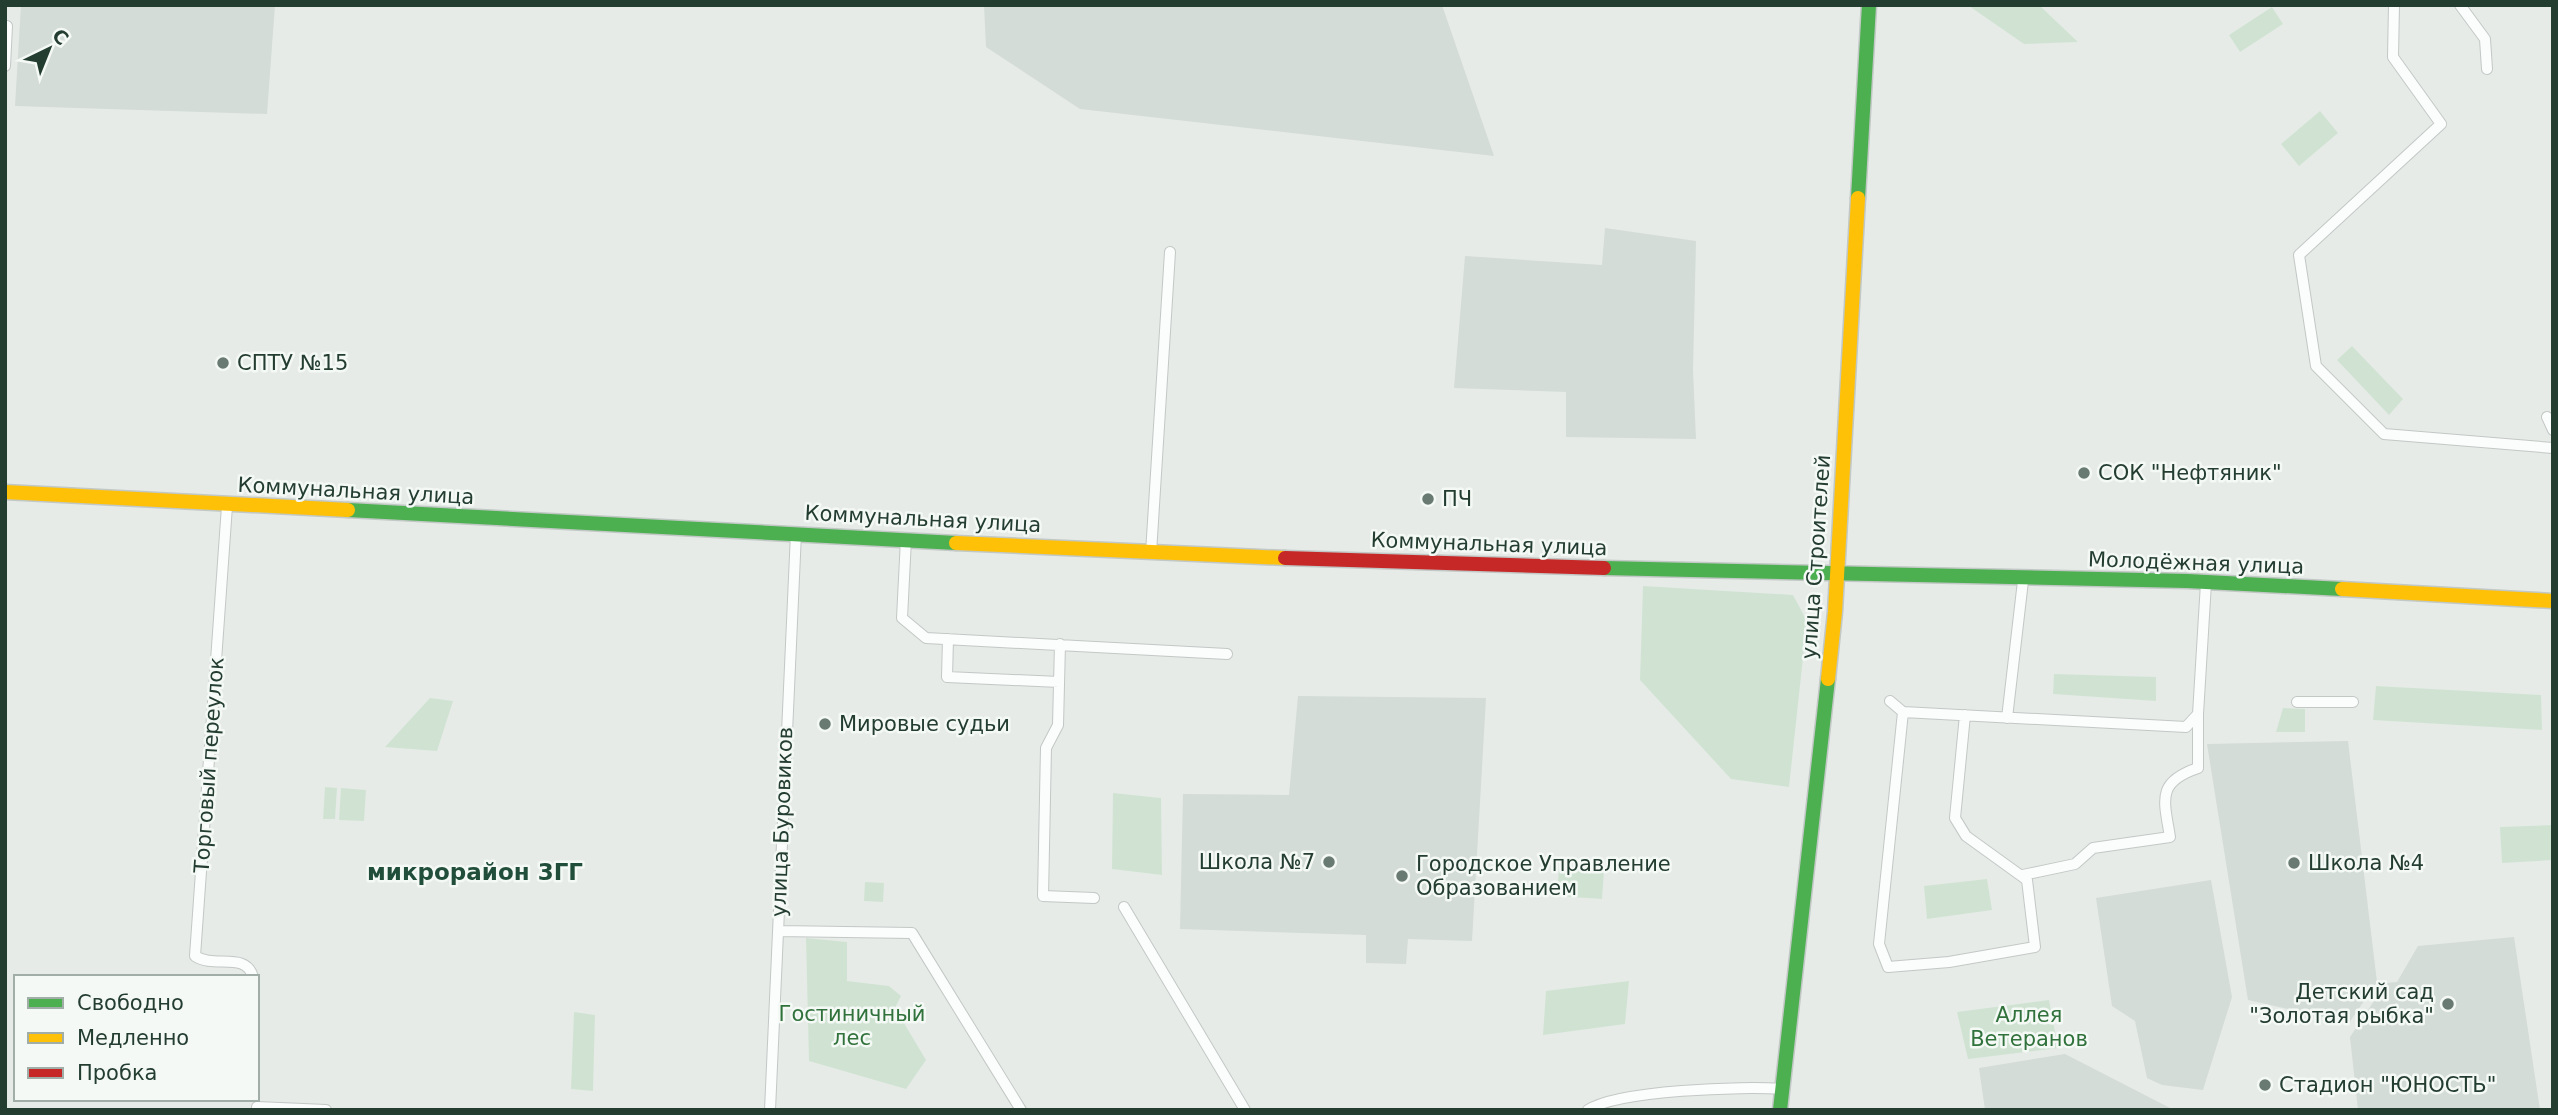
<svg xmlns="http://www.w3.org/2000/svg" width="2558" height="1115" font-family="'DejaVu Sans',sans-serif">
	<rect width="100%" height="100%" fill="#e6ebe8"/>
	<path fill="#d4dcd7" d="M21,5H275L267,114L15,106Z
		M984,5H1442L1494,156L1080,109L986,47Z
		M1605,228L1696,241L1693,371L1696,439L1566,437V392L1454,388L1465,256L1602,265Z
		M1298,696L1486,698L1472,941L1408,939L1406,964L1366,963V935L1180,929L1183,794L1289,795Z
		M2348,741L2377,982L2349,1023L2248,1000L2207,744Z
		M2211,880L2232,997L2203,1090L2162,1085L2147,1078L2135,1021L2112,1006L2096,898Z
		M2514,937L2540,1110H2358L2350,1037L2386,983L2397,982L2418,946Z
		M2065,1054L2174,1110H1985L1979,1068Z"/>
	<path fill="#d0e3d2" d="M2039,5L2078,42L2024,44L1969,6Z
		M2272,7L2283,24L2240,52L2229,35Z
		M2320,111L2338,133L2299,166L2281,144Z
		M2352,346L2403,399L2389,415L2337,360Z
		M1643,586L1793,595L1807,621L1789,787L1731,779L1640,680Z
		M2054,674L2156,677V701L2053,694Z
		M2376,686L2541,695L2542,730L2373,720Z
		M430,698L453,701L437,751L385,747Z
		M2283,708L2305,709V732H2276Z
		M325,787L337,788L335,819H323Z
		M341,788L366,790L364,821L339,820Z
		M1113,793L1161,798L1162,875L1112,869Z
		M2553,825V860L2502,863L2500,827Z
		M1559,868L1604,871L1602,899L1557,896Z
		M1987,879L1992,910L1927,919L1924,886Z
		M865,882L884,883L883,902L864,901Z
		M806,938L847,942V981L889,986L901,996L895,1008L926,1060L906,1089L809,1061Z
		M1629,981L1625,1024L1543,1035L1546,991Z
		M2049,1000L2058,1048L1968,1059L1957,1012Z
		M574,1012L595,1015L593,1091L571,1089Z"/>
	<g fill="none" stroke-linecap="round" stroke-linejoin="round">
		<defs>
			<path id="street" d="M2394,5L2393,57L2441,124L2299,255L2316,366L2384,434L2553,448
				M2460,5L2485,39L2487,69
				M5,66L7,26
				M2547,417L2553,430
				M227,506L195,956C214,969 246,951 253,977
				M906,539L902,618L926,638L1227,654
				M1151,553L1170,252
				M948,639L947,677L1059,682
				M1060,644L1058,725L1046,748L1043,896L1094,898
				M1890,701L1903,712
				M2297,702H2353
				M1965,715L1955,818L1966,836L2027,880L2035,947L1949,962L1888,967L1879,944L1903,712L2186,727L2198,714L2206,583
				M2007,718L2023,581
				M2023,875L2075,864L2093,848L2170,837C2164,800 2156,782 2198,768V714
				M1124,907L1245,1110
				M778,931L912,933L1021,1110
				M257,1107L326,1110
				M770,1110L796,533
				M1588,1110C1618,1090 1744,1086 1782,1089"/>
			<path id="fast" d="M1858,198L1869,5
				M348,510L956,543
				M1604,568L2187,581L2342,589
				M1780,1110L1828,679"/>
			<path id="slow" d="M5,492L348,510
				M956,543L1285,558
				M2342,589L2553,601
				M1828,679L1835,612L1858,198"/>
			<path id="jam" d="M1285,558L1604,568"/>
		</defs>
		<use href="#street" stroke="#c3c8c5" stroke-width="12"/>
		<use href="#fast" stroke="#c2c8c5" stroke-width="17"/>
		<use href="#slow" stroke="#c2c8c5" stroke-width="17"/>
		<use href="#jam" stroke="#c2c8c5" stroke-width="17"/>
		<use href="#street" stroke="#fbfcfc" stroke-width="10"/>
		<use href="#fast" stroke="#4caf50" stroke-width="14"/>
		<use href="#slow" stroke="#ffc107" stroke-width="14"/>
		<use href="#jam" stroke="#c62828" stroke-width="14"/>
	</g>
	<g fill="#687a71" stroke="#f4f9f6" stroke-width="2.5">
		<circle cx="223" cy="363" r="7"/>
		<circle cx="2084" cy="473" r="7"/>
		<circle cx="1428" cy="499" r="7"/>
		<circle cx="825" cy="724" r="7"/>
		<circle cx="1329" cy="862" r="7"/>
		<circle cx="2294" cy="863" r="7"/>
		<circle cx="1402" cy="876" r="7"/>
		<circle cx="2448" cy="1004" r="7"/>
		<circle cx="2265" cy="1085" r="7"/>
	</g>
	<g text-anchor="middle" stroke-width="5" stroke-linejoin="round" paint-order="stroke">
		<g font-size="21" fill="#243d31" stroke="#f4f9f6" text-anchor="start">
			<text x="237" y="370">СПТУ №15</text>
			<text x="2098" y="480">СОК "Нефтяник"</text>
			<text x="1442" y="506">ПЧ</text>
			<text x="839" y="731">Мировые судьи</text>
			<text x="1315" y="869" text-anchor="end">Школа №7</text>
			<text x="2308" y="870">Школа №4</text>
			<text x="1416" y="871">Городское Управление<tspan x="1416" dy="24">Образованием</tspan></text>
			<text x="2434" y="999" text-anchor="end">Детский сад<tspan x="2434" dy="24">"Золотая рыбка"</tspan></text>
			<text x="2279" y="1092">Стадион "ЮНОСТЬ"</text>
		</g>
		<g font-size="21" fill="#243d31" stroke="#f4f9f6">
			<text transform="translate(356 491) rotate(3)" y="7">Коммунальная улица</text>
			<text transform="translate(923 519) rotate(3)" y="7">Коммунальная улица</text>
			<text transform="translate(1489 544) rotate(2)" y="7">Коммунальная улица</text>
			<text transform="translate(1816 557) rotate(-86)" y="7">улица Строителей</text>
			<text transform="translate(2196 563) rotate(2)" y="7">Молодёжная улица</text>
			<text transform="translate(209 765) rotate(-86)" y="7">Торговый переулок</text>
			<text transform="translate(782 822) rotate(-88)" y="7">улица Буровиков</text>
		</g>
		<g font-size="21" fill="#31723c" stroke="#f4f9f6">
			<text x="852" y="1021">Гостиничный<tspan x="852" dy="24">лес</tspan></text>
			<text x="2029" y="1022">Аллея<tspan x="2029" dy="24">Ветеранов</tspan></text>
		</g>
		<g font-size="23" font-weight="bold" fill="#214e3a" stroke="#f4f9f6">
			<text x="475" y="880">микрорайон 3ГГ</text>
		</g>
	</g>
	<rect width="2558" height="1115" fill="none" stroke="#243d31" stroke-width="14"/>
	<rect x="14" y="975" width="245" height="126" fill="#f4f9f6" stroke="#a1aea7" stroke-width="2"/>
	<rect x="28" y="998" width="35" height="10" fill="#4caf50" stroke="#a1aea7" stroke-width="2"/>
	<text x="77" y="1010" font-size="21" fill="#243d31">Свободно</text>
	<rect x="28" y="1033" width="35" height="10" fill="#ffc107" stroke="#a1aea7" stroke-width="2"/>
	<text x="77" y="1045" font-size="21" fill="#243d31">Медленно</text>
	<rect x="28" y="1068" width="35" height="10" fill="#c62828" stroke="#a1aea7" stroke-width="2"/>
	<text x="77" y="1080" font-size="21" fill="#243d31">Пробка</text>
	<g transform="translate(49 49) rotate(43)" stroke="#f4f9f6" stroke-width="5" paint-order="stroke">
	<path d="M0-5L12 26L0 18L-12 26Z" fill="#243d31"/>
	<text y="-10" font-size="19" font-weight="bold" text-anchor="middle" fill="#243d31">С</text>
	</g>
</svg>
